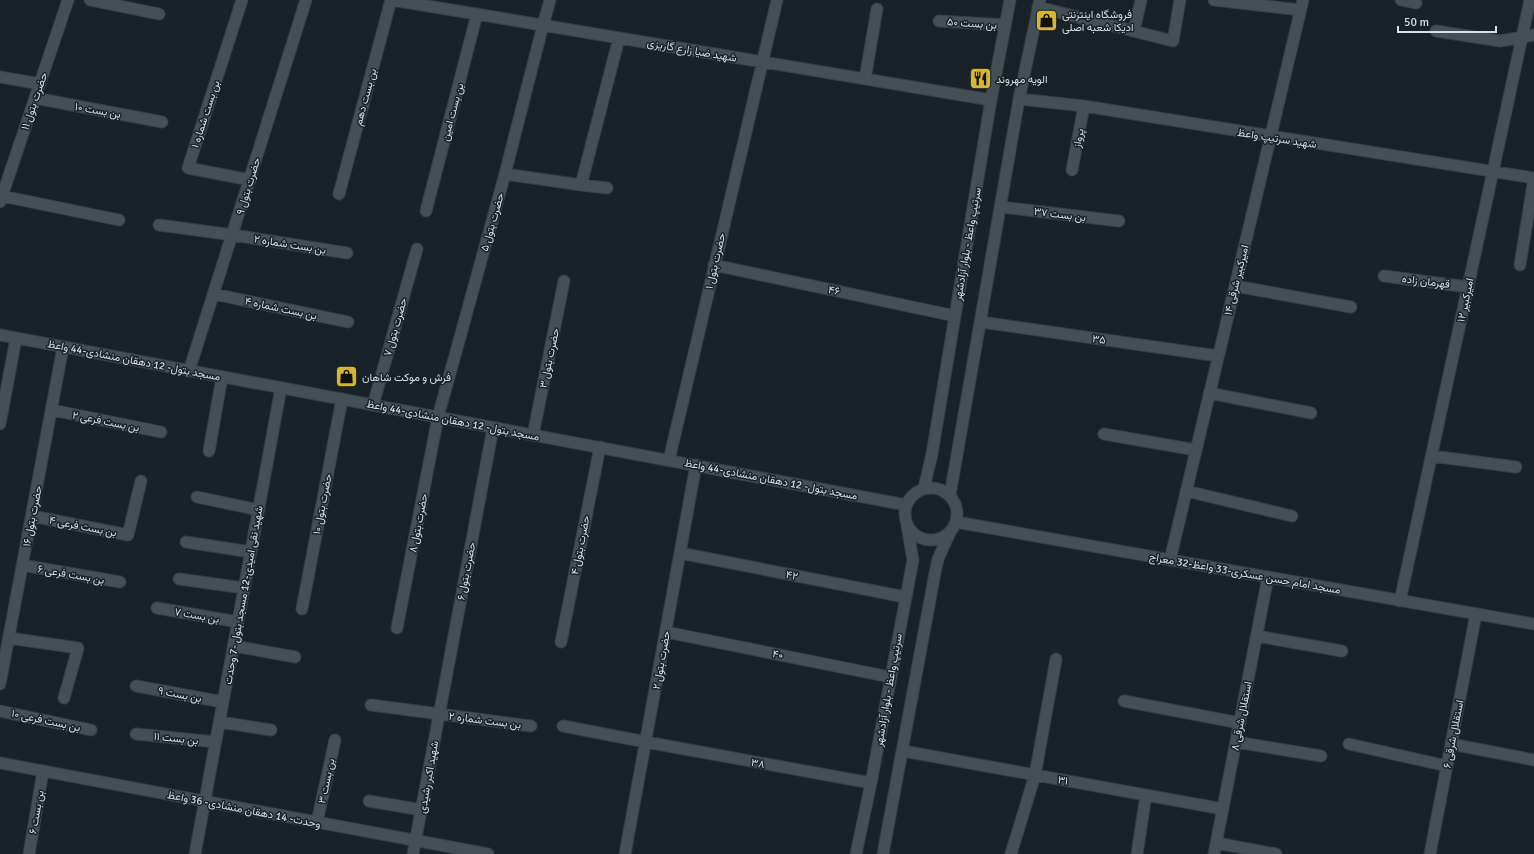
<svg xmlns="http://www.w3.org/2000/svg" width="1534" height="854" font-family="Signika,Vazirmatn,sans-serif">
	<rect width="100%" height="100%" fill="#192228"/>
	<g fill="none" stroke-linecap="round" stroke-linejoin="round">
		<defs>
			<path id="minor" d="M90,0L159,14
				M242,0L188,168L250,180
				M392,0L991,100
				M1214,0L1300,10
				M1401,0L1416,3
				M1038,7L1173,41L1180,0
				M939,21L1005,25
				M1134,31L1141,0
				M1436,31L1500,41L1534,35
				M0,77L40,84
				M865,79L877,9
				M35,98L162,122
				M1019,99L1084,106L1534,178
				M1072,170L1084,106
				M505,174L581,185L619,38
				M581,185L607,188
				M339,194L391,0
				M2,196L119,220
				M0,202L68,0
				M1001,207L1119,221
				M426,211L477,14
				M159,225L233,235L347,253
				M714,265L955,316
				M1520,265L1534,178
				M1384,276L1468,287
				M1235,286L1351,307
				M214,294L348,322
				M981,322L1218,356
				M189,371L306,0
				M1209,393L1311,413
				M373,405L417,249
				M52,410L161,432
				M0,424L16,338
				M1104,434L1196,450
				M533,435L564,281
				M209,451L222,377
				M1432,456L1516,467
				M669,460L777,0
				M1186,491L1292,516
				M197,497L259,510
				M32,516L128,535L141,481
				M186,542L251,552
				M680,553L905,597
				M1170,560L1303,0
				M22,565L120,582
				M179,579L244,588
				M1400,601L1530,0
				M157,608L238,622
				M302,609L342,399
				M397,628L438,417L505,174L543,25L550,0
				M666,632L890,677
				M1257,636L1342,651
				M9,638L78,648L64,698
				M561,642L600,447
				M234,646L295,657
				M0,684L63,347
				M136,686L223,702
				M1124,701L1240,723
				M371,705L531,726
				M0,711L91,730
				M220,722L271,730
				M563,726L646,742L871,783
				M136,734L216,742
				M1236,742L1321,756
				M1349,744L1447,766
				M1451,744L1534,760
				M903,751L1223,809
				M369,801L422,810
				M317,822L335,740
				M1216,843L1276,854
				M29,854L43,771
				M195,854L281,388
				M625,854L696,465
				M1011,854L1035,775L1056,659
				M1137,854L1146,795
				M1214,854L1268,577
				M1430,854L1476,614"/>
			<path id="tertiary" d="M0,335L906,505
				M956,522L1534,624
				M0,763L488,854
				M413,854L493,428"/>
			<path id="secondary" d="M905 514a26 26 0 1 1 52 0a26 26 0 1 1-52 0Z
				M924,488L932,454L991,100L1010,0
				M950,495L1019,99L1040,0
				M856,854L871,783L913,560L907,526
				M883,854L935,573L938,559L950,532"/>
		</defs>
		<use href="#minor" stroke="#373e44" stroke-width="13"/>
		<use href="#tertiary" stroke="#373e44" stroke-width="13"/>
		<use href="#secondary" stroke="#373e44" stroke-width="13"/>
		<use href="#minor" stroke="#454f57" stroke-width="11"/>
		<use href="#tertiary" stroke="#454f57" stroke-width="11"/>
		<use href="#secondary" stroke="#454f57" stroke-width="11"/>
	</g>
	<defs>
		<symbol id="shop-square" viewBox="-11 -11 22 22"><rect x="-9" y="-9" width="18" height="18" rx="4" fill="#d5b534" stroke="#192228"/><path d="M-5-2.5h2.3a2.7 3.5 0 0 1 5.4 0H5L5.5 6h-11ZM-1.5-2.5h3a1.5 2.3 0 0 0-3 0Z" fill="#111"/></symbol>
		<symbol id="restaurant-square" viewBox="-11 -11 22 22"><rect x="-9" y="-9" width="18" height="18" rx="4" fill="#d5b534" stroke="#192228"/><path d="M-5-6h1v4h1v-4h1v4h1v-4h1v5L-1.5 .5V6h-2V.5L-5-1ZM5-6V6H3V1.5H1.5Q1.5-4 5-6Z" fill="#111"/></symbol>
	</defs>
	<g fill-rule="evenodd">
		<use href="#shop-square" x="1034" y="8" width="25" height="25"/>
		<use href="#restaurant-square" x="968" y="66" width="25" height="25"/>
		<use href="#shop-square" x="334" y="364" width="25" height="25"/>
	</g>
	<g text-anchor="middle" stroke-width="3" stroke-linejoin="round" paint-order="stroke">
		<g font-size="11" fill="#d9dfe4" stroke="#192228" text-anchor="start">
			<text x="1062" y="18">فروشگاه اینترنتی<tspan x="1062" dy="13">ادیکا شعبه اصلی</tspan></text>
			<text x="996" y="83">الویه مهروند</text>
			<text x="362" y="381">فرش و موکت شاهان</text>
		</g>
		<g font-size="11" fill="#d9dfe4" stroke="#192228">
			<text transform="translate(972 23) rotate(4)" y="4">بن بست ۵۰</text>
			<text transform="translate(692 50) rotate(10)" y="4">شهید ضیا زارع گاریزی</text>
			<text transform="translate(365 97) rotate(-75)" y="4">بن بست دهم</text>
			<text transform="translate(34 101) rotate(-71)" y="4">حضرت بتول ۱۱</text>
			<text transform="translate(98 110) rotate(10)" y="4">بن بست ۱۰</text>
			<text transform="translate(452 112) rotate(-75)" y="4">بن بست امین</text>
			<text transform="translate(205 114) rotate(-72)" y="4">بن بست شماره ۱</text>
			<text transform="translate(1078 138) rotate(-79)" y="4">پرواز</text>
			<text transform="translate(1277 138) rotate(9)" y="4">شهید سرتیپ واعظ</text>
			<text transform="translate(248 186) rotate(-73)" y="4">حضرت بتول ۹</text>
			<text transform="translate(1060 214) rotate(7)" y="4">بن بست ۳۷</text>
			<text transform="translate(492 222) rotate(-74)" y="4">حضرت بتول ۵</text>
			<text transform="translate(290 244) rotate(9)" y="4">بن بست شماره ۲</text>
			<text transform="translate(967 244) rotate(-80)" y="4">سرتیپ واعظ - بلوار آزادشهر</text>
			<text transform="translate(715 261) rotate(-77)" y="4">حضرت بتول ۱</text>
			<text transform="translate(1236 280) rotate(-76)" y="4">۱۴ امیرکبیر شرقی</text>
			<text transform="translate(1426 281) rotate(7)" y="4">قهرمان زاده</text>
			<text transform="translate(834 290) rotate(12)" y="4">۴۶</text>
			<text transform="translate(1465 300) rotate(-78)" y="4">امیرکبیر ۱۲</text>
			<text transform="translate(281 308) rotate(12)" y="4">بن بست شماره ۴</text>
			<text transform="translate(395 327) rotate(-74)" y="4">حضرت بتول ۷</text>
			<text transform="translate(1099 339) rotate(8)" y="4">۳۵</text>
			<text transform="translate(549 358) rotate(-78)" y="4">حضرت بتول ۳</text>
			<text transform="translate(134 360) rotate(11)" y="4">مسجد بتول- 12 دهقان منشادی-44 واعظ</text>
			<text transform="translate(453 420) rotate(11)" y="4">مسجد بتول- 12 دهقان منشادی-44 واعظ</text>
			<text transform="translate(106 421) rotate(11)" y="4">بن بست فرعی ۲</text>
			<text transform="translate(771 479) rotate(11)" y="4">مسجد بتول- 12 دهقان منشادی-44 واعظ</text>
			<text transform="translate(322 504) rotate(-79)" y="4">حضرت بتول ۱۰</text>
			<text transform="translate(32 516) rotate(-79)" y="4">حضرت بتول ۱۶</text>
			<text transform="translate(418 523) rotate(-79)" y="4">حضرت بتول ۸</text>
			<text transform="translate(83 526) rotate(11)" y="4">بن بست فرعی ۴</text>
			<text transform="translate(580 545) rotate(-79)" y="4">حضرت بتول ۴</text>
			<text transform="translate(466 571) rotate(-79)" y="4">حضرت بتول ۶</text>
			<text transform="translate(1245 573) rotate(10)" y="4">مسجد امام حسن عسکری-33 واعظ-32 معراج</text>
			<text transform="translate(71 574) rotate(10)" y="4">بن بست فرعی ۶</text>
			<text transform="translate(792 575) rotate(11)" y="4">۴۲</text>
			<text transform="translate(243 595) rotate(-80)" y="4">شهید نقی امیدی-12 مسجد بتول -7 وحدت</text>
			<text transform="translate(197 615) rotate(10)" y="4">بن بست ۷</text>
			<text transform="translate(778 654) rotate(11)" y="4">۴۰</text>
			<text transform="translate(661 660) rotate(-80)" y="4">حضرت بتول ۲</text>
			<text transform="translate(888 690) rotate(-80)" y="4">سرتیپ واعظ - بلوار آزادشهر</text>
			<text transform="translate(180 694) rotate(11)" y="4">بن بست ۹</text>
			<text transform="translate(1241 716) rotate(-79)" y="4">استقلال شرقی ۸</text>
			<text transform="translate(46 720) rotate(12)" y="4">بن بست فرعی ۱۰</text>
			<text transform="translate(485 720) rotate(7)" y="4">بن بست شماره ۲</text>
			<text transform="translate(1453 734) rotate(-79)" y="4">استقلال شرقی ۶</text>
			<text transform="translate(176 738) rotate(6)" y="4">بن بست ۱۱</text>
			<text transform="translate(758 763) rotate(10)" y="4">۳۸</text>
			<text transform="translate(428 777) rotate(-80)" y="4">شهید اکبر رشیدی</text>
			<text transform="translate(1063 780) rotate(10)" y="4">۳۱</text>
			<text transform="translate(326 781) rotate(-78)" y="4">بن بست ۳</text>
			<text transform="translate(244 809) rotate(11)" y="4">وحدت- 14 دهقان منشادی- 36 واعظ</text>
			<text transform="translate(36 812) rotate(-80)" y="4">بن بست ۶</text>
		</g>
	</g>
	<path d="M1398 26v6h98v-6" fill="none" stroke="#d9dfe4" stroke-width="2"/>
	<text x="1404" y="26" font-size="12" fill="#d9dfe4" stroke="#192228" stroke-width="3" paint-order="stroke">50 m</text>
</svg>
